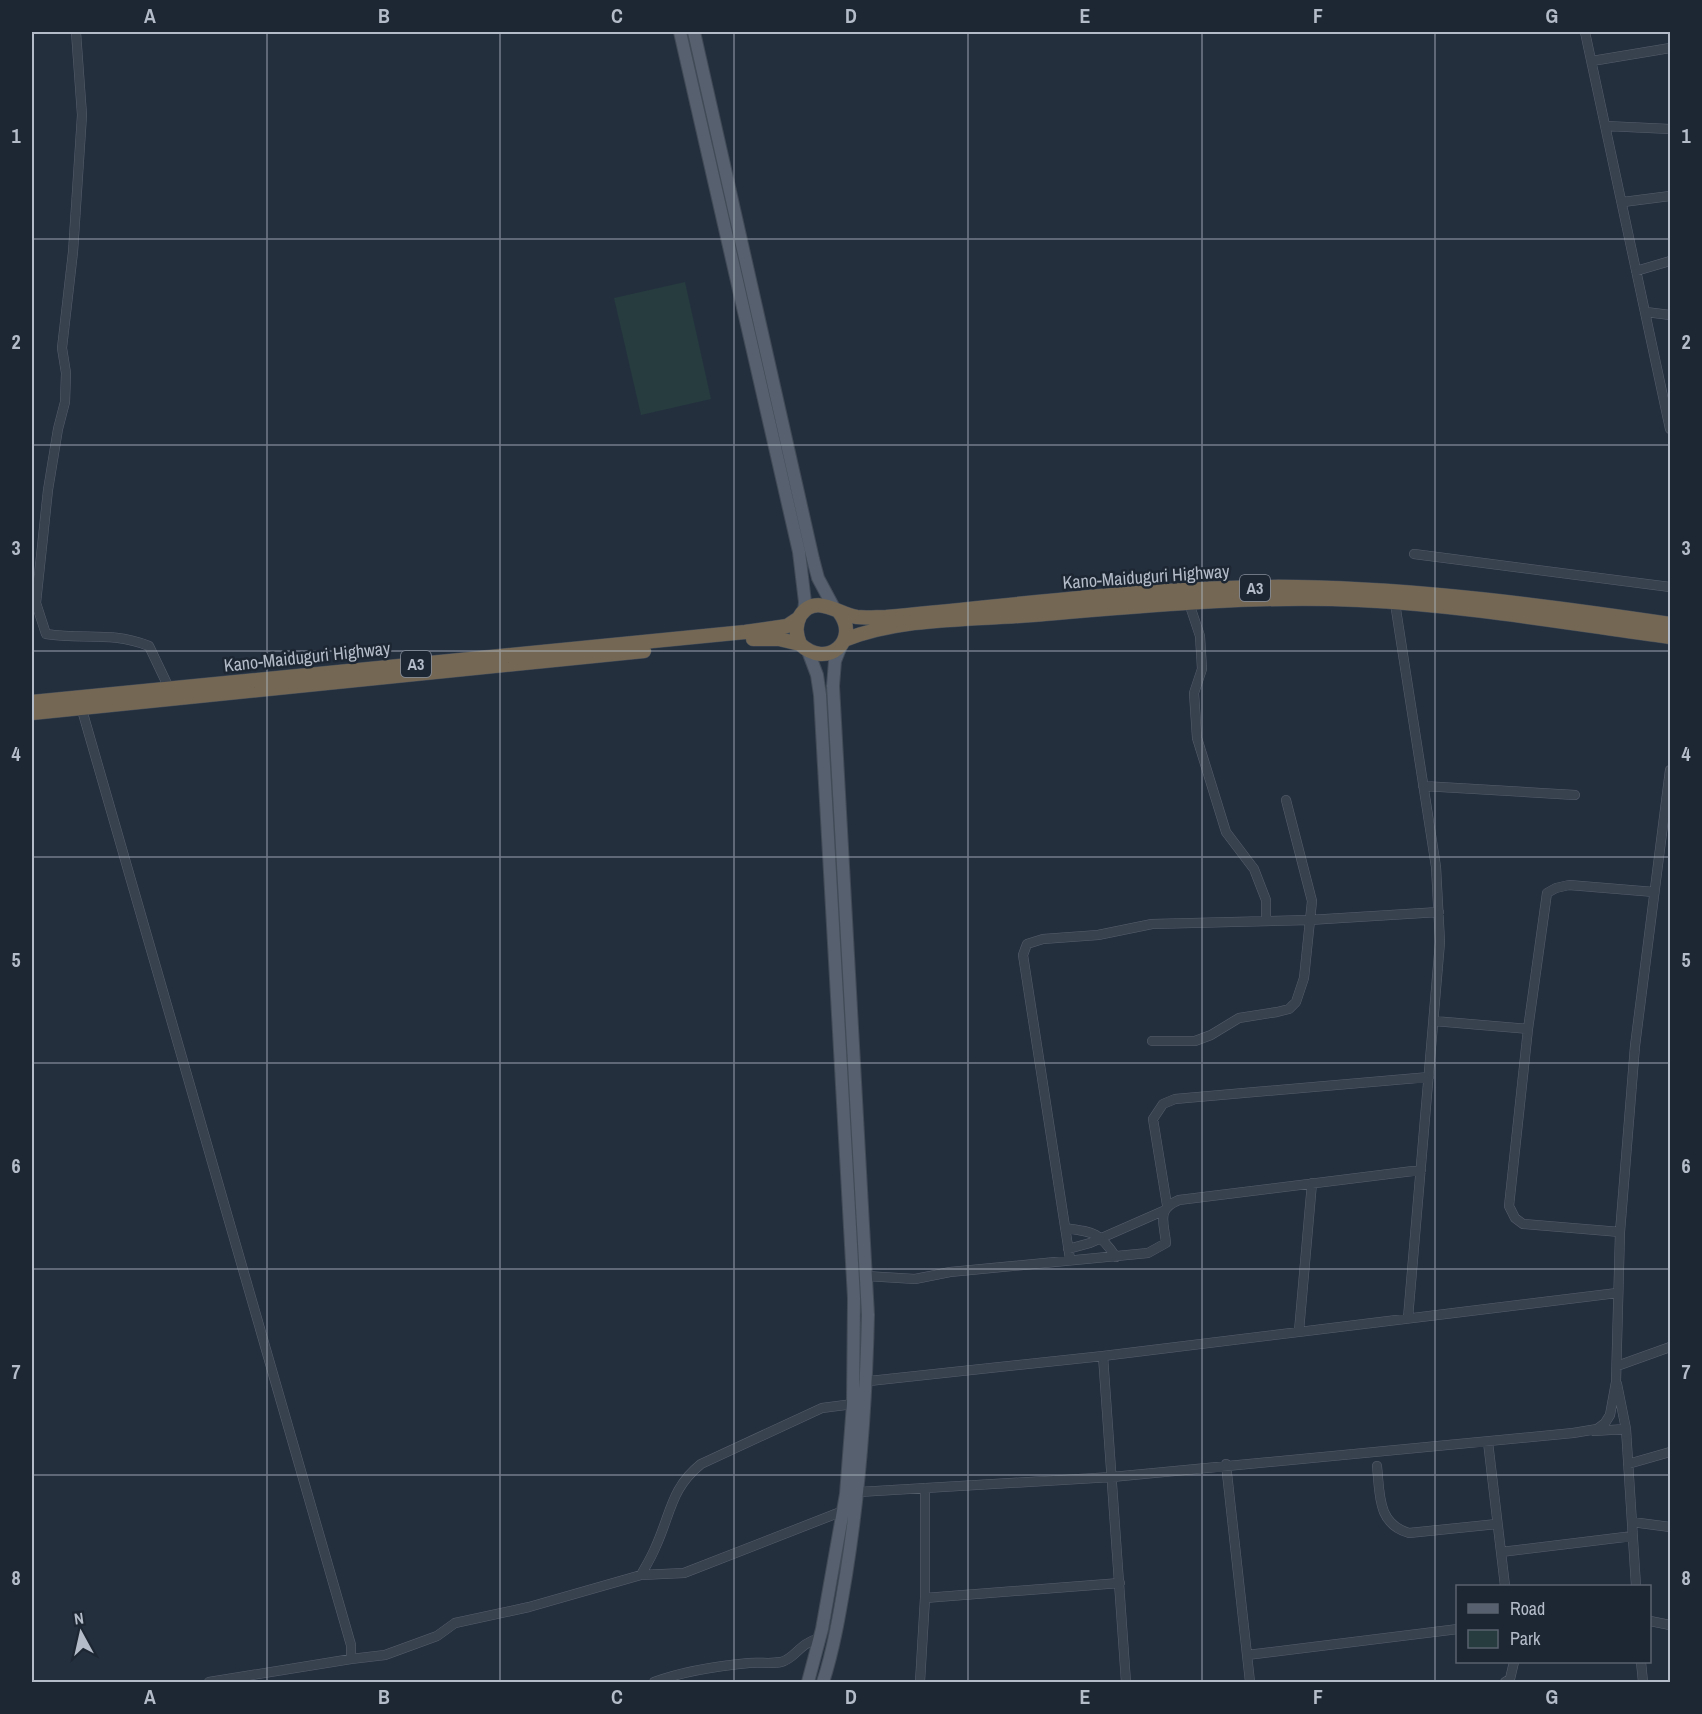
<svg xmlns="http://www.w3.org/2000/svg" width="1702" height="1714" font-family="'Archivo Narrow',sans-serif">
	<rect width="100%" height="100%" fill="#242f3e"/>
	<path fill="#263c3f" d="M685,282L711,399L641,415L614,298Z"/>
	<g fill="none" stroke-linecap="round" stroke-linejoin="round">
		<defs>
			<path id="minor" d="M76,32L82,115L73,252L62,348L66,373L65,402L58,429L48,490L36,603L46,634C84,640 111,631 149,646L169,688
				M1585,32L1670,429
				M1592,61L1670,48
				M1606,126L1670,129
				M1623,202L1670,196
				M1636,271L1670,261
				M1646,312L1670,315
				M1414,554L1670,587
				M1189,603L1200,636L1202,669L1194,693L1197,738L1226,832L1254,869L1266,900V921
				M1395,603L1436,867L1440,942L1408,1318
				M80,703L351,1645V1659L209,1682
				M1423,786L1575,795
				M1434,1021L1528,1029
				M1152,1041H1195L1211,1035L1239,1018L1277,1012L1289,1009L1296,1002L1304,978L1312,901L1286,800
				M1167,1205L1153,1119L1163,1104L1175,1099L1429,1077
				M1065,1228C1094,1232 1099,1232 1116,1257
				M1620,1232L1523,1224L1515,1218L1509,1206L1528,1029L1547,893L1556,888L1569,885L1654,892
				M1068,1249L1090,1243L1163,1211
				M1070,1259L1023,955L1027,944L1043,939L1098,935L1152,924L1309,920L1439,912
				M866,1276L915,1279L950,1272L1148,1253L1166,1243C1164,1222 1156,1209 1179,1200L1421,1170
				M1299,1331L1312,1183
				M1103,1356L1126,1682
				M1617,1366L1670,1347
				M860,1382L1103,1356L1617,1293
				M1617,1384L1626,1429L1636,1586
				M1594,1431L1626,1429
				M1488,1442L1505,1586
				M1226,1464L1250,1682
				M1628,1464L1670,1452
				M1377,1466C1380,1494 1377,1524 1409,1533L1497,1524
				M859,1492L1112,1477L1573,1433L1597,1429L1605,1423L1610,1415L1616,1382L1620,1232L1635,1046L1670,770
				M1632,1522L1670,1527
				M1501,1552L1633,1536
				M641,1575C646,1566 652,1556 656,1546C671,1513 671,1488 701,1464L822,1408L853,1404
				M925,1598L1120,1583
				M1650,1621L1670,1625
				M1247,1655L1458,1629
				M351,1659L385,1655L437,1636L455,1623L529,1607L641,1575L684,1573L843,1511
				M1641,1662L1643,1682
				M654,1682C684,1671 717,1666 749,1663C759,1662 771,1664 781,1662C795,1659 799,1643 820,1638
				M920,1682L925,1598V1488
				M1505,1682L1510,1679L1514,1662"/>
			<path id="major" d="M680,32L799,552L805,602L804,612
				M694,32L813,559L818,578L834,608
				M808,651L817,675L820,695L854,1298L853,1404L846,1494L822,1629L808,1682
				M823,1682C834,1648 840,1611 846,1575C860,1488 866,1403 868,1315L833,686L835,661L841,646"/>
			<path id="highway" d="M839,612C861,640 827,670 800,644C796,634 795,626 800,616C815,593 838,614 857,617C866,618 876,617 886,617C1022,605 1160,585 1297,587C1422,589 1547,606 1670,624
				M753,639H779L800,644
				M844,640C902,617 971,620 1033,615C1141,606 1250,595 1359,600C1464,605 1567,623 1670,637
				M32,702L745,632L787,626L799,618
				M32,713L644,651"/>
		</defs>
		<use href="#minor" stroke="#565f6c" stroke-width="10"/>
		<use href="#major" stroke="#414a57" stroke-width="14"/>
		<use href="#highway" stroke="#434c59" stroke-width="15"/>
		<use href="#minor" stroke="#38414e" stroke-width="9"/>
		<use href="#major" stroke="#56606e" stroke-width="12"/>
		<use href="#highway" stroke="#746855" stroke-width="14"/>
	</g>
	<path fill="none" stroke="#b4bcc9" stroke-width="1.5" stroke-opacity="0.55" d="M267,32V1682M500,32V1682M734,32V1682M968,32V1682M1202,32V1682M1435,32V1682M32,239H1670M32,445H1670M32,651H1670M32,857H1670M32,1063H1670M32,1269H1670M32,1475H1670"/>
	<g text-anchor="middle" stroke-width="5" stroke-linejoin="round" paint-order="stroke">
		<g fill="#1d2633" stroke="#878f9c" stroke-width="1.5">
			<rect x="1240" y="575" width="30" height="26" rx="4.5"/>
			<rect x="401" y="651" width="30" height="26" rx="4.5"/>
		</g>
		<g font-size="16" font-weight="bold" fill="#b4bcc9">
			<text x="1255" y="594">A3</text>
			<text x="416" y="670">A3</text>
		</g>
		<g font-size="18" fill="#b4bcc9" stroke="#1d2633">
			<text transform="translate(1146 577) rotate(-4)" y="6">Kano-Maiduguri Highway</text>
			<text transform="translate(307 657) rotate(-6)" y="6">Kano-Maiduguri Highway</text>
		</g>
	</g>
	<rect width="1702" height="1714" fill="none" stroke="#1d2633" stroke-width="66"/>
	<rect x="1456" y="1585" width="195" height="78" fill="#1d2633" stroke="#59626f" stroke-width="1.5"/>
	<rect x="1468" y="1604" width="30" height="9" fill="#56606e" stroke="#59626f" stroke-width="1.5"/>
	<text x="1510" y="1615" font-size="18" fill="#b4bcc9">Road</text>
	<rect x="1468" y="1630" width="30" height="18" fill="#263c3f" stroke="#59626f" stroke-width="1.5"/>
	<text x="1510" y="1645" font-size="18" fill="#b4bcc9">Park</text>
	<g transform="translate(81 1633) rotate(352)" stroke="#1d2633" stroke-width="4.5" paint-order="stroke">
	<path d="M0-4.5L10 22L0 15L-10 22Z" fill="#b4bcc9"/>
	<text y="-9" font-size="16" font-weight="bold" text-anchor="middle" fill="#b4bcc9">N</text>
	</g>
	<rect x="33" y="33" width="1636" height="1648" fill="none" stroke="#b4bcc9" stroke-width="2"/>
	<g font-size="20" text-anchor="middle" font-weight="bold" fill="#b4bcc9">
		<text x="150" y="23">A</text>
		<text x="384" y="23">B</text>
		<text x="617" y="23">C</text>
		<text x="851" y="23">D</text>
		<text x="1085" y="23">E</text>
		<text x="1318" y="23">F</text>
		<text x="1552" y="23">G</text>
		<text x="16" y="143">1</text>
		<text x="1686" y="143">1</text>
		<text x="16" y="349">2</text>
		<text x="1686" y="349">2</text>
		<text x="16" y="555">3</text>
		<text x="1686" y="555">3</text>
		<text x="16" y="761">4</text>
		<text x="1686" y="761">4</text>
		<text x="16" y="967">5</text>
		<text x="1686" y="967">5</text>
		<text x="16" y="1173">6</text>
		<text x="1686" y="1173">6</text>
		<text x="16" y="1379">7</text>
		<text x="1686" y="1379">7</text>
		<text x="16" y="1585">8</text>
		<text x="1686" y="1585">8</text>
		<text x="150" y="1704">A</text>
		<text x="384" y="1704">B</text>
		<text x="617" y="1704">C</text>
		<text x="851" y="1704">D</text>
		<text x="1085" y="1704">E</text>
		<text x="1318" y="1704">F</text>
		<text x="1552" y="1704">G</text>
	</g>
</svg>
